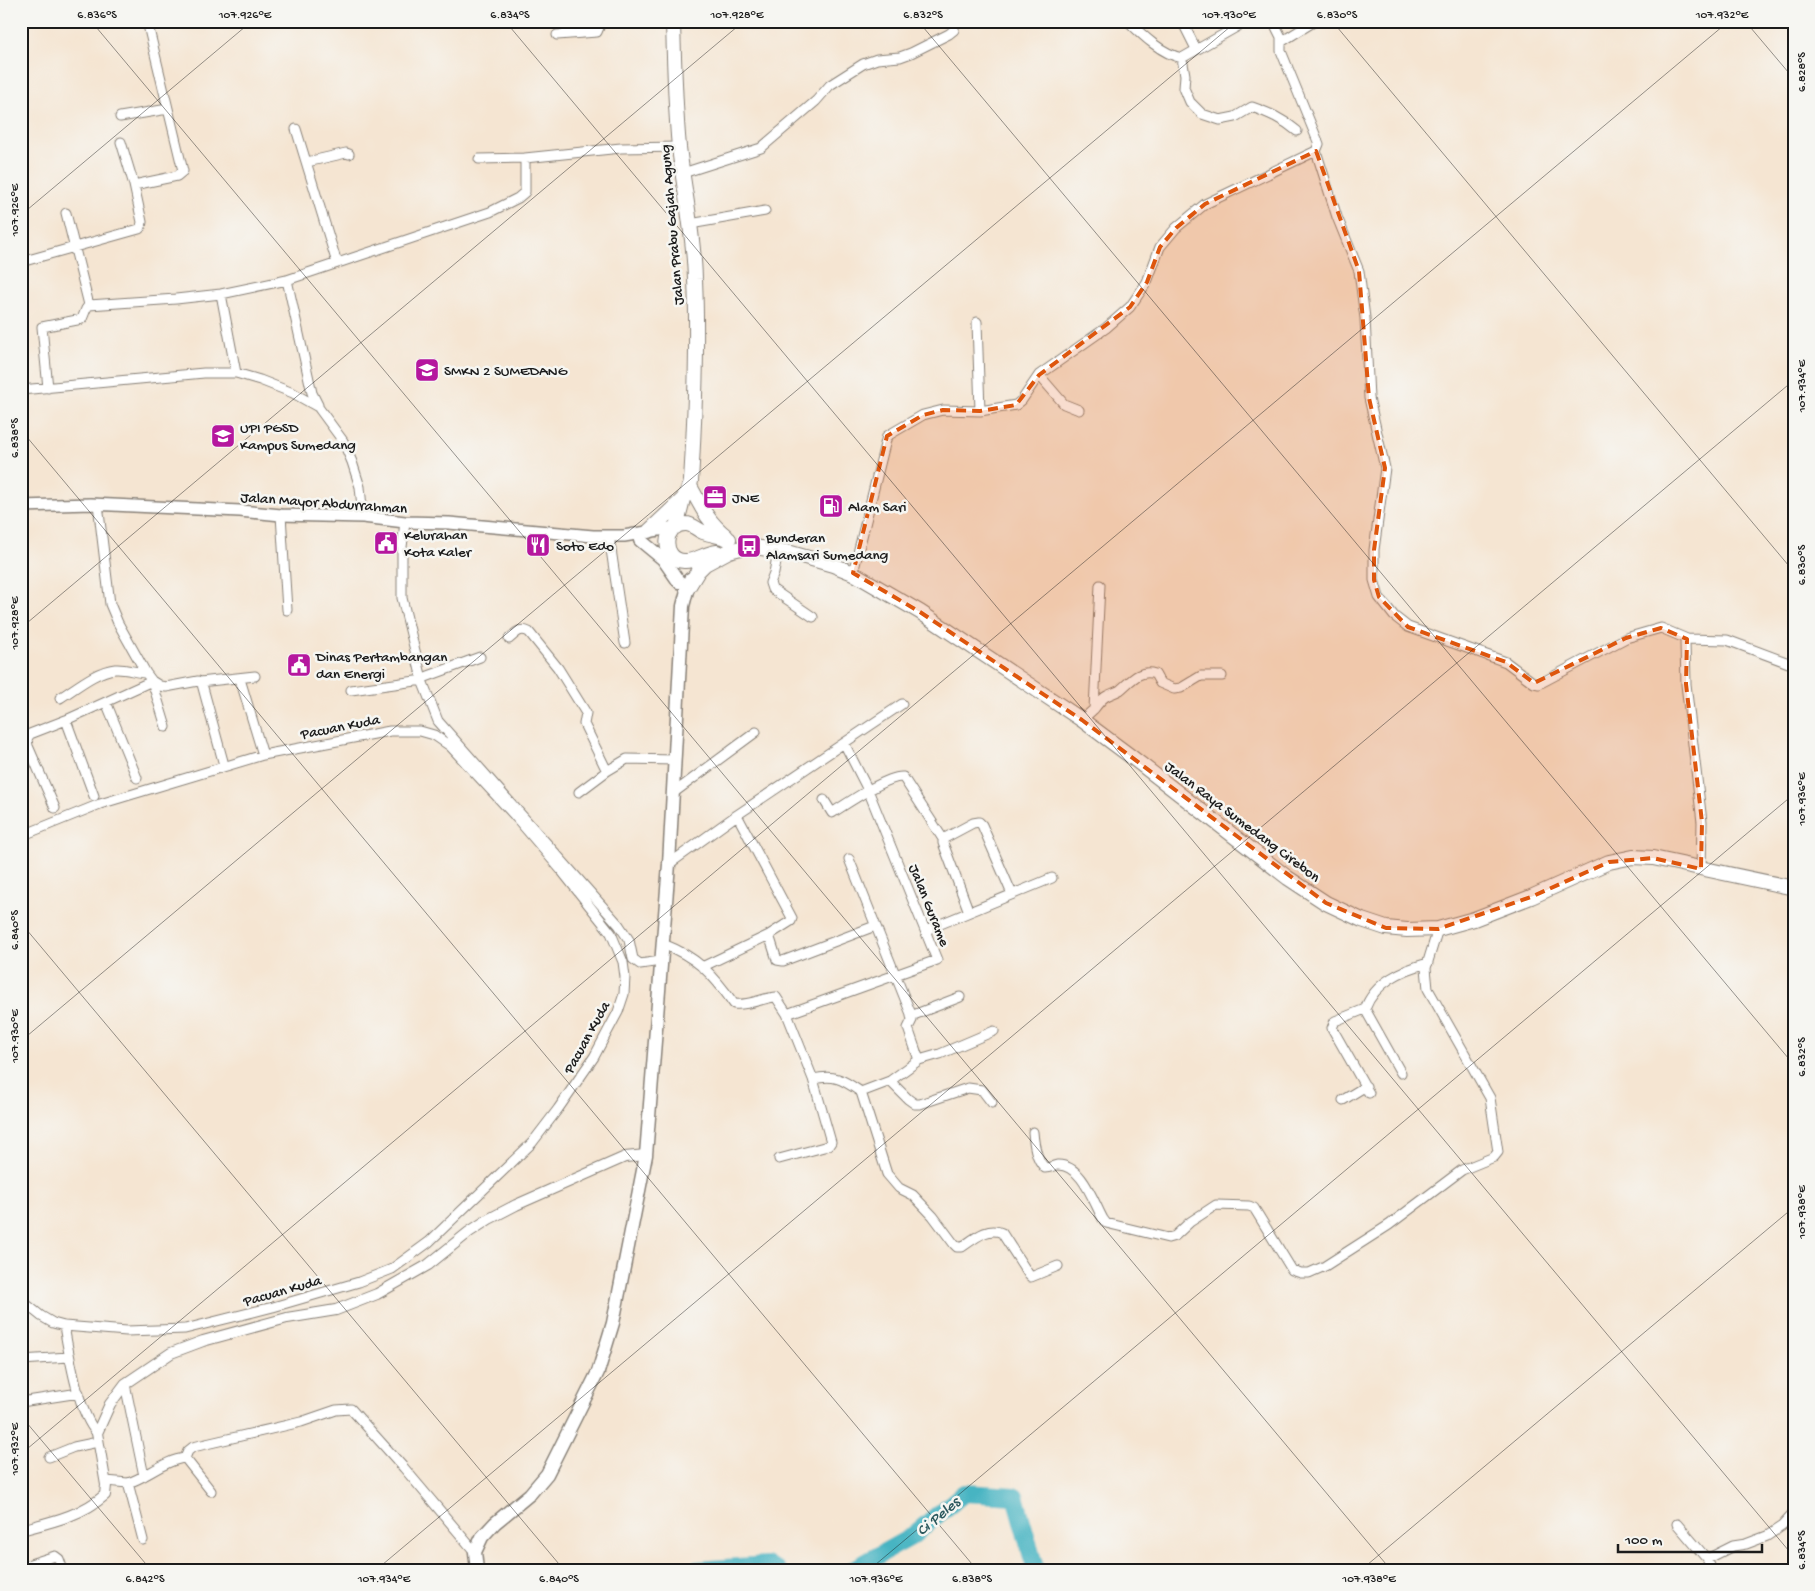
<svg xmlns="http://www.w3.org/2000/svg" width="1815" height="1591" font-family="'Gochi Hand',sans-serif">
	<rect width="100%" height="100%" fill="#f6f6f2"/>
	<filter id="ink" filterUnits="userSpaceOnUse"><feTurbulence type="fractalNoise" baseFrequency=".02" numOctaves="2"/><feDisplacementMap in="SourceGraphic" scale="10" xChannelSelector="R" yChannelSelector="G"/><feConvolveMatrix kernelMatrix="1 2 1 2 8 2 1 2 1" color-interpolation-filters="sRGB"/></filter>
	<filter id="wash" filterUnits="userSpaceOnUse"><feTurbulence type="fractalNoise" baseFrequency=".0096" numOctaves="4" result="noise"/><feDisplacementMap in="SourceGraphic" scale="20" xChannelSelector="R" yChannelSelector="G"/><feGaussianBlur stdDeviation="1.12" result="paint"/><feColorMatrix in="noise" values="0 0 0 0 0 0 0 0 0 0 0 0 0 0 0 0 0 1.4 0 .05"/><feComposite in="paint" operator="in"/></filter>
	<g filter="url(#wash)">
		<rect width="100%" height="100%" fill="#f5e5d2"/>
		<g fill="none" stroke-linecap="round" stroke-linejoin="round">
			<path stroke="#47b4c2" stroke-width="18" d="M696,1570L767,1565L777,1570
				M852,1570L911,1537L964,1493L1015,1496L1035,1568L1034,1570"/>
		</g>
	</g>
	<g filter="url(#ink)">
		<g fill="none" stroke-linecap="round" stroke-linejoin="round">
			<defs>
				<path id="minor" d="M1128,21C1142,35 1162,54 1182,58L1247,21
					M1182,21L1196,49
					M557,35L597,32L600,25V21
					M1281,42L1315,21
					M1182,58L1185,75L1184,88L1190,102L1202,114L1220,120L1235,117L1252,107C1269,113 1283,119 1297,131
					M120,117L168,109
					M296,129L337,263
					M121,142L134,185
					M1316,151L1337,217L1359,271L1365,318L1369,398L1385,468L1374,550V580L1379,597L1394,616L1408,627L1506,662L1534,683L1539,684L1626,638L1661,628L1687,639
					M479,159L525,158
					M307,162L346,153L349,154
					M683,173L761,148L816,101L830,85L863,64L877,59L900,57L911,53L949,34L954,30V24L957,21
					M66,213L89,305
					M690,224L765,211
					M21,262L139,229L141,227L142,222L134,185L177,176L183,171L147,21
					M287,280L312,393L318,405
					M221,294L236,373
					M977,322L980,411
					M1039,375L1064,404L1079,410
					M48,388L42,327L82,319L86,309L89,305L176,299L221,294L287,280L490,212L518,198L525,192V158L621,148L679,147
					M21,390L204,373H236L260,380L293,393L318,407L343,441L352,462L360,487L363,517
					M98,504L110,604L118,623L146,673L152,681L160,686L166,687L198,681L202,684L224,765
					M281,515L287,610
					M405,522L402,547V598L423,683L438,721L619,925L629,940L633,959L640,964L661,961
					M609,536L625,643
					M778,551L774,573L770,583L772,589L813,617
					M853,573L887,436L923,415L943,410L980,411L1016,405L1022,400L1039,375L1106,328L1130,307L1147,282L1160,247L1176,228L1205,204L1316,151L1319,144L1281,51V37L1273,21
					M509,639C516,633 520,627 529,632L558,668L586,713L584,724L607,771
					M423,678L480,657
					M240,679L263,755
					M200,682L255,676
					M351,690L423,680
					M60,698C76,688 96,671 115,669C126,668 136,673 146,673
					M106,702L137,778
					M1094,709C1097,705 1101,700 1105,697C1109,694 1115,693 1120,690C1131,681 1139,669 1155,674L1160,683L1174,689L1181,688L1201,676H1222
					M66,720L94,796
					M1082,720L1094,709L1100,585
					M579,792L607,771L627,759L674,760
					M672,794L756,732
					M824,800L832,813C846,804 888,775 903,777L943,839V843L969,912
					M55,808L28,746L27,739L30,734L66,720L152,681L166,727
					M21,836L100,804L263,755L390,731H420L434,735L450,746L514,815L561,870L611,933L623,962L625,977L624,994L618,1012L594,1057L558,1109L532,1143L429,1242L392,1269L359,1282L273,1307L185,1329L127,1331L64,1326L53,1323L41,1316L21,1300
					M943,839L973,823L979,822L982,825L1012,894
					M849,859L911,1014L912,1020L908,1028L919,1060L940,1054L994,1031
					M669,864L737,815L902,704
					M1701,869L1702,822L1686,684L1685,643L1687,639L1727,640L1794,665
					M926,930L1052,878
					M769,935L777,960L783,961L875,926
					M663,944C697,957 713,974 734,1004C749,1006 761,998 776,997L787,1014L813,1079C836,1074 843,1080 861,1092L890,1081L919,1060
					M702,967L769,935L791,921L792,918L737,815
					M1365,1009L1335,1021L1332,1028L1369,1093
					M787,1014L937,960L868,790L844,743
					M911,1016L960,997
					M1401,1073L1365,1009C1375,982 1402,970 1428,963
					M890,1081L908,1099L915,1104H920L968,1088L982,1090L992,1103
					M861,1092L887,1174L899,1188L913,1195L933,1216L954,1244L957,1247H962C974,1239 988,1226 1002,1233L1029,1275L1031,1277L1058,1266
					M1343,1100L1366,1086
					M1033,1132C1034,1145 1036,1159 1045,1168C1049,1168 1053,1166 1057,1165C1082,1164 1093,1201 1103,1219L1106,1223L1168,1238L1175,1236L1190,1222L1216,1205L1249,1206L1254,1208L1292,1270L1301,1273H1309L1325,1266L1389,1225L1462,1170L1494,1157L1498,1152L1490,1098L1428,989L1426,968L1438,929
					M779,1159L824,1147L829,1145L831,1142L813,1079
					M64,1326C69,1354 78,1413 97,1433
					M21,1360L69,1357
					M125,1384L144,1476
					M21,1402L79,1393
					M49,1457L74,1447L98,1442
					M185,1458L188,1451L193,1447L301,1422L336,1410L351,1409L404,1468L475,1552
					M106,1481L128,1483L143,1540
					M128,1483C147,1477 165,1460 185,1458L211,1491
					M1677,1524L1707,1559L1733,1546L1746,1544L1767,1536L1782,1526L1794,1513
					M1707,1559L1712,1570
					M21,1567L55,1556L59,1559L63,1570"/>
				<path id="tertiary" d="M21,1530C51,1522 81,1516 105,1495L106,1485L97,1433L110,1404L125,1384L171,1353L203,1341L287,1318L336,1310L377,1294L428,1265L469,1232L489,1219L516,1205L625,1157L646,1155"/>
				<path id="secondary" d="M21,506L91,504L240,511L281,515L363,517L405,522L449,523L593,536H624L676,527"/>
				<path id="primary" d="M640,540L663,559L679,582
					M477,1570L475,1552L482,1537L495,1523L530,1494L547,1474L598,1372L613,1323L646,1155L669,864L683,606L690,579"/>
				<path id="trunk" d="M673,21C674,63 675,105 679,147C684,191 694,234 695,279C698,346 695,414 691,481L690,486L683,499L676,527
					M690,486C701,506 707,521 726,536
					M649,531L683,499
					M717,552C706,553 694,562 684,561C661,560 662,523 686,524C693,524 697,530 703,532C712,535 721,536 729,539
					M687,589L698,571L705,564L729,551L749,546L791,553L833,565L853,573L920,612L1082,720L1129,755L1288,878L1326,903L1362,920L1386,928L1407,930L1438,929L1474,919L1531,897L1609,862L1633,857L1653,858L1794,888"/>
			</defs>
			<use href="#minor" stroke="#888077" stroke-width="11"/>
			<use href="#tertiary" stroke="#888077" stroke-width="12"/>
			<use href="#secondary" stroke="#888077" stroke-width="14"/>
			<use href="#primary" stroke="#888077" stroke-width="15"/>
			<use href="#trunk" stroke="#888077" stroke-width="16"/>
			<use href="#minor" stroke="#fff" stroke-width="9"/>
			<use href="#tertiary" stroke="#fff" stroke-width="10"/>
			<use href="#secondary" stroke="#fff" stroke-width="11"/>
			<use href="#primary" stroke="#fff" stroke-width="12"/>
			<use href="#trunk" stroke="#fff" stroke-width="14"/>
		</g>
	</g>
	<path fill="#de560d" fill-opacity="0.2" stroke="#de560d" stroke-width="4" stroke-dasharray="10 6" stroke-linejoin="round" d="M1316,151L1359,271L1369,398L1385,468L1374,550V580L1379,597L1408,627L1506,662L1534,683L1626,638L1661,628L1687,639L1686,684L1702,822L1701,869L1653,858L1609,862L1531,897L1438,929L1386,928L1326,903L1082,720L920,612L853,573L887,436L923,415L943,410L980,411L1016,405L1039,375L1130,307L1147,282L1160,247L1176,228L1205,204Z"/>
	<path fill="none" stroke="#1c1c1c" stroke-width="1" stroke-opacity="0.45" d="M91,21L1391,1570M505,21L1794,1557M918,21L1794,1065M1332,21L1794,572M1745,21L1794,79M21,215L252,21M21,430L977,1570M21,628L744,21M21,923L564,1570M21,1041L1237,21M21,1416L151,1570M21,1454L1729,21M376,1570L1794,380M869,1570L1794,794M1361,1570L1794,1207"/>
	<defs>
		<symbol id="school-square" viewBox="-11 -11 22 22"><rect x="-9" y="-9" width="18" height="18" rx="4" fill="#b5179e" stroke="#f6f6f2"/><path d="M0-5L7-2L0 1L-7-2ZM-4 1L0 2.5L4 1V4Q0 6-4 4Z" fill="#fff"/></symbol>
		<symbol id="office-square" viewBox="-11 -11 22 22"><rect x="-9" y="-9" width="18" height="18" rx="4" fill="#b5179e" stroke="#f6f6f2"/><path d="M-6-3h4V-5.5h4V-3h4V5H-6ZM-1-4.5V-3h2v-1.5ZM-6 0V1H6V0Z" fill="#fff"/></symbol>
		<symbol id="fuel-square" viewBox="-11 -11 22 22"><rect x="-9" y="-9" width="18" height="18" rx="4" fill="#b5179e" stroke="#f6f6f2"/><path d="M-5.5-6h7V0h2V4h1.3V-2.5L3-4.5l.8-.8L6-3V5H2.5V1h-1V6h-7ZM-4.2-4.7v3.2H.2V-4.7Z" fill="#fff"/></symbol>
		<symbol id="civic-square" viewBox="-11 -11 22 22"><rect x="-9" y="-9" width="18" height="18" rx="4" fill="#b5179e" stroke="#f6f6f2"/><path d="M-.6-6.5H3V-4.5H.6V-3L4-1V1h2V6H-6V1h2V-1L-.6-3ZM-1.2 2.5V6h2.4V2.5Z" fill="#fff"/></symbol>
		<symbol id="restaurant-square" viewBox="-11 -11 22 22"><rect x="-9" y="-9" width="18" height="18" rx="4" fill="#b5179e" stroke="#f6f6f2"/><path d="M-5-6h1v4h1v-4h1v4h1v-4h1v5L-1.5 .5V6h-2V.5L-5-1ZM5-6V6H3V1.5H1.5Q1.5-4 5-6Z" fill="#fff"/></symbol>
		<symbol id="bus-square" viewBox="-11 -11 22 22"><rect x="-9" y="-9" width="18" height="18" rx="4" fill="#b5179e" stroke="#f6f6f2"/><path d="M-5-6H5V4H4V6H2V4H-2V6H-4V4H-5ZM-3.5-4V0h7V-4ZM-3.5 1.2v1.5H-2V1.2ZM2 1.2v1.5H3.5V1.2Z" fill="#fff"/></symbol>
	</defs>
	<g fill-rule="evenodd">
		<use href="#school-square" x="413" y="356" width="28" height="28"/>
		<use href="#school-square" x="209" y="422" width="28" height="28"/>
		<use href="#office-square" x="701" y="483" width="28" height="28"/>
		<use href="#fuel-square" x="817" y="492" width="28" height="28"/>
		<use href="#civic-square" x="372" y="529" width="28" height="28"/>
		<use href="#restaurant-square" x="524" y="531" width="28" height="28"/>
		<use href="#bus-square" x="735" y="532" width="28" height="28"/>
		<use href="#civic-square" x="285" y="651" width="28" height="28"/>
	</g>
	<g text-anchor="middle" stroke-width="5" stroke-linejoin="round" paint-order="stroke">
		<g font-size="15" fill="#1c1c1c" stroke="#f6f6f2">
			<text transform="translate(671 225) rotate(-95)" y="5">Jalan Prabu Gajah Agung</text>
			<text transform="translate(324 502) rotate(4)" y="5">Jalan Mayor Abdurrahman</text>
			<text transform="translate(340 726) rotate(-11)" y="5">Pacuan Kuda</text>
			<text transform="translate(1243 821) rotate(37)" y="5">Jalan Raya Sumedang Cirebon</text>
			<text transform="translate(930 905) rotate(68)" y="5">Jalan Gurame</text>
			<text transform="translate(586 1037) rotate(-61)" y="5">Pacuan Kuda</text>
			<text transform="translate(282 1290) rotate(-16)" y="5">Pacuan Kuda</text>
		</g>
		<g font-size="15" fill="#1c1c1c" stroke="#f6f6f2" text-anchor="start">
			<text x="444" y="375">SMKN 2 SUMEDANG</text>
			<text x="240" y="432">UPI PGSD<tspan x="240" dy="17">Kampus Sumedang</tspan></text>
			<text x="732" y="502">JNE</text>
			<text x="848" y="511">Alam Sari</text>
			<text x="404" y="539">Kelurahan<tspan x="404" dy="17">Kota Kaler</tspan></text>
			<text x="766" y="542">Bunderan<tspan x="766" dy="17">Alamsari Sumedang</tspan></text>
			<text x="556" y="550">Soto Edo</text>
			<text x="316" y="661">Dinas Pertambangan<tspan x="316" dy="17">dan Energi</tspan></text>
		</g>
		<g font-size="16" font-style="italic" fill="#2d595e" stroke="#f6f6f2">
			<text transform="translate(937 1515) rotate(-40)" y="6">Ci Peles</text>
		</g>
	</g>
	<rect width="1815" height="1591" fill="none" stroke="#f6f6f2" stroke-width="55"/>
	<path d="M1618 1544v8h144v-8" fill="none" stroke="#1c1c1c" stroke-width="2.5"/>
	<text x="1625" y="1544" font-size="15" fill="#1c1c1c" stroke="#f6f6f2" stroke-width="4" paint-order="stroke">100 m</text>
	<rect x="28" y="28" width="1760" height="1536" fill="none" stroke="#1c1c1c" stroke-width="2"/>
	<g font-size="12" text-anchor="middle" fill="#1c1c1c">
		<text x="97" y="18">6.836°S</text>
		<text x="245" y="18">107.926°E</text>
		<text x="510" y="18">6.834°S</text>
		<text x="737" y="18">107.928°E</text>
		<text x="923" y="18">6.832°S</text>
		<text x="1229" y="18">107.930°E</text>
		<text x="1337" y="18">6.830°S</text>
		<text x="1722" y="18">107.932°E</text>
		<text transform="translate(1801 72) rotate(-90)" y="4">6.828°S</text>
		<text transform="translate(14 210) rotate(-90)" y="4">107.926°E</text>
		<text transform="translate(1801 386) rotate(-90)" y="4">107.934°E</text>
		<text transform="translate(14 438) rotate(-90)" y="4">6.838°S</text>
		<text transform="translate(1801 565) rotate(-90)" y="4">6.830°S</text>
		<text transform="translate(14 623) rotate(-90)" y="4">107.928°E</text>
		<text transform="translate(1801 799) rotate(-90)" y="4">107.936°E</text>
		<text transform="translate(14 930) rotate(-90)" y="4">6.840°S</text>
		<text transform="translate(14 1036) rotate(-90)" y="4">107.930°E</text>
		<text transform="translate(1801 1057) rotate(-90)" y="4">6.832°S</text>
		<text transform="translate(1801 1212) rotate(-90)" y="4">107.938°E</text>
		<text transform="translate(14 1449) rotate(-90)" y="4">107.932°E</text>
		<text transform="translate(1801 1550) rotate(-90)" y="4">6.834°S</text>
		<text x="145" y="1582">6.842°S</text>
		<text x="384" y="1582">107.934°E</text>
		<text x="559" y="1582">6.840°S</text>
		<text x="876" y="1582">107.936°E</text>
		<text x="972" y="1582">6.838°S</text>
		<text x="1369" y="1582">107.938°E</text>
	</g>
</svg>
